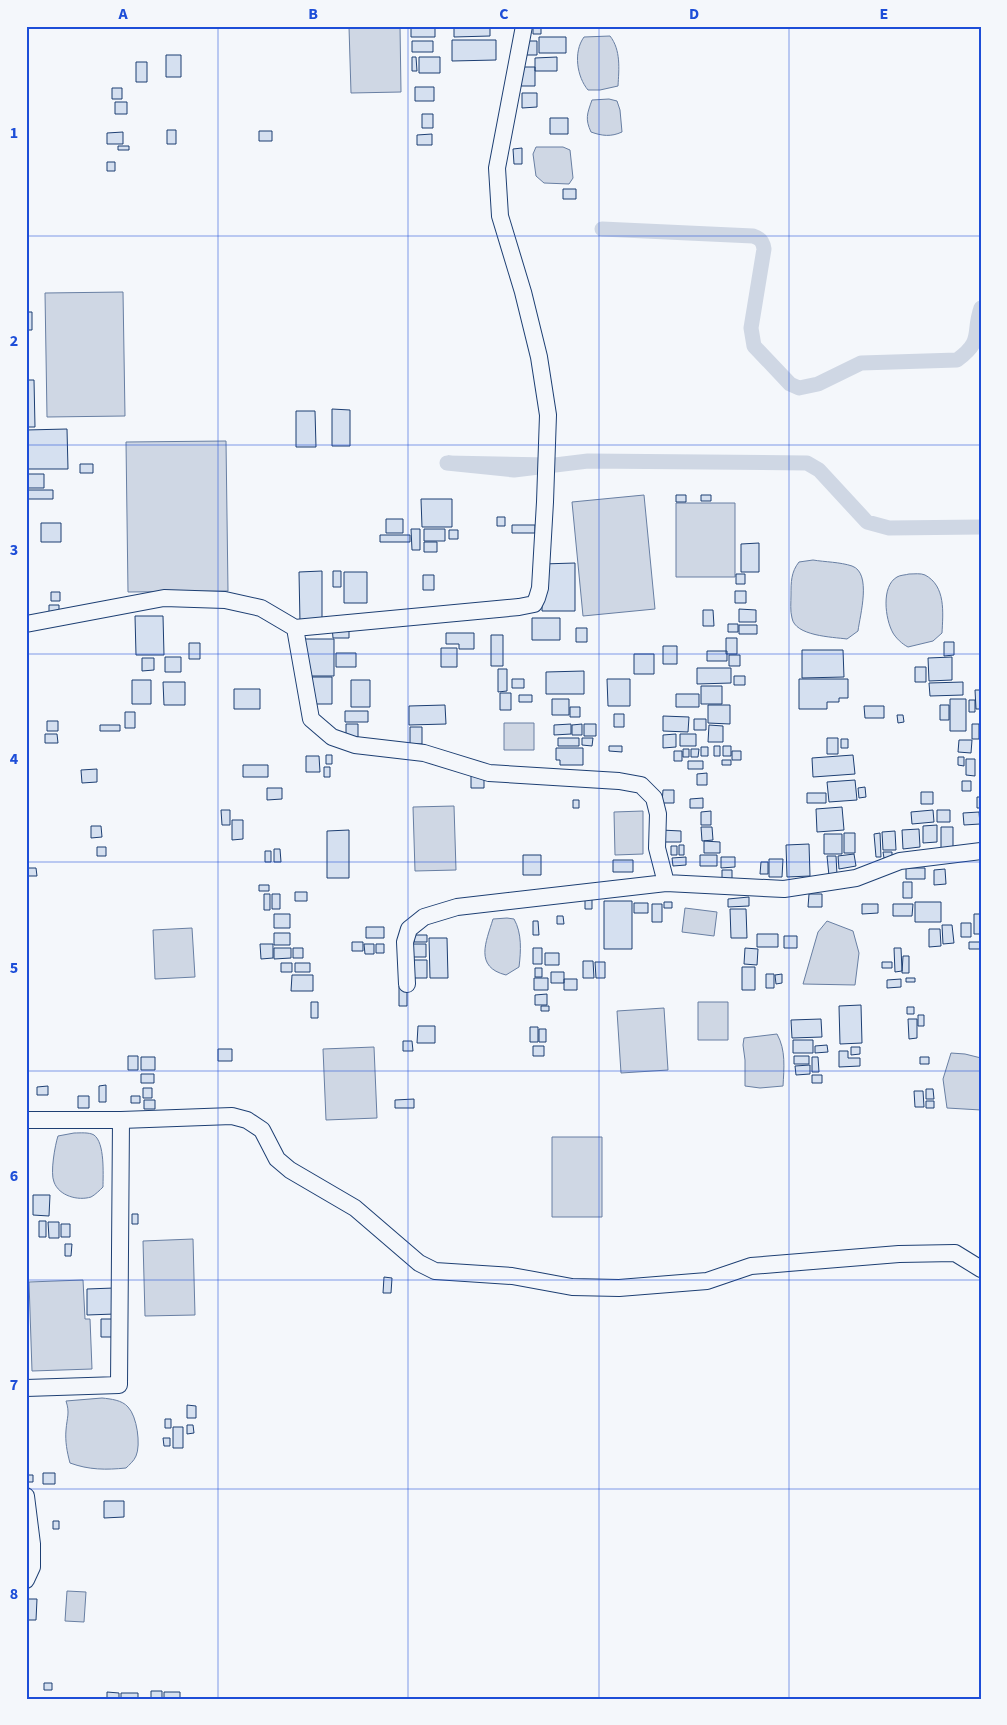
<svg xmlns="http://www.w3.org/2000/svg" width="1007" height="1725" font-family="'Source Sans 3',sans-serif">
	<rect width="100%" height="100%" fill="#f4f7fb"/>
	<path fill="#cfd7e4" stroke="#687fa3" d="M400,26L401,92L351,93L349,27Z
		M610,36C621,50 619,69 618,86L600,90H588C577,77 573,52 584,37Z
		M609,99L617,101L620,110L622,132C611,137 602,136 591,132C585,119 587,114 592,100Z
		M536,147H563L570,150L573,178L569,184L544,183L536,176L533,154Z
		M123,292L125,416L47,417L45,293Z
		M226,441L228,591L128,592L126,442Z
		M644,495L655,609L583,616L572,502Z
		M676,503H735V577H676Z
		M813,560C825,562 840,562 852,566C872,573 860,615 858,631L847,639C832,637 795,636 792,618C790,611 791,602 791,595C791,582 791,572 799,562Z
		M909,574C914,574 921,573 925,575C946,586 943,613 942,633L933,641L908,647C902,644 896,638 893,633C885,619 881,586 897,577C900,575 906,575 909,574Z
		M504,723H534V750H504Z
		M454,806L456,870L415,871L413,807Z
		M643,811V854L615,855L614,812Z
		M685,908L717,912L714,936L682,932Z
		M507,918L514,919C522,933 521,951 519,967L506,975C474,967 486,942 493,919Z
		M827,921L853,931L859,953L855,985L803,984L818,932Z
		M192,928L195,977L155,979L153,930Z
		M698,1002H728V1040H698Z
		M664,1008L668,1070L621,1073L617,1011Z
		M777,1034C786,1050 784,1068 783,1086L760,1088L745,1086V1060L743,1045L744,1038Z
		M374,1047L377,1118L326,1120L323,1049Z
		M951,1053L965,1054L981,1058V1110L947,1108L943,1079Z
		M74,1133C80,1133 89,1132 94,1135C105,1143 103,1174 103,1187C100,1190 95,1195 91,1197C78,1201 59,1196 54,1182C50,1173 55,1145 58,1136Z
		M552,1137H602V1217H552Z
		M193,1239L195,1315L145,1316L143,1241Z
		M83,1280L85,1319H90L92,1369L32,1371L29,1282Z
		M102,1398C111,1399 122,1400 128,1407C137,1416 141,1445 136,1456C134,1461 129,1465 126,1468C106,1470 89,1470 70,1463C67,1452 65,1441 66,1430C67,1417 70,1413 66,1401Z
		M67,1591L86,1592L84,1622L65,1621Z"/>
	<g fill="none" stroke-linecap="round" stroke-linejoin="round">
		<path stroke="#cfd7e4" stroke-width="15" d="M602,229L753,236C760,238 763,241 764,249L751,328L754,346L790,384L799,388L818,384L861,363L957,360C984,340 972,334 981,308
			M551,465L447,463L514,470L588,461L807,463L819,470L867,522L889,528L981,527"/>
	</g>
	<path fill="#d5e0f0" stroke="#1d3f73" d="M411,26H435V37H411Z
		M454,26H490V36L454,37Z
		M533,27H541V34H533Z
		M539,37H566V53H539Z
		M452,40H496V60L452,61Z
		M412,41H433V52H412Z
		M525,41H537V55H525Z
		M166,55H181V77H166Z
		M412,57H416L417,71H412Z
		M419,57H440V73H419Z
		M557,57V71H535V58Z
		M136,62H147V82H136Z
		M517,67H535V86H517Z
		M415,87H434V101H415Z
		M112,88H122V99H112Z
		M522,93H537V107L522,108Z
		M115,102H127V114H115Z
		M422,114H433V128H422Z
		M550,118H568V134H550Z
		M167,130H176V144H167Z
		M259,131H272V141H259Z
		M123,132V144H107V133Z
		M432,134V145H417V135Z
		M118,146H129V150H118Z
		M522,148V164H514L513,149Z
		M107,162H115V171H107Z
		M563,189H576V199H563Z
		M26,312H32V330H26Z
		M26,380H34L35,427H26Z
		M332,409L350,410V446H332Z
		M296,411H315L316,447H296Z
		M67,429L68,469H26V430Z
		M80,464H93V473H80Z
		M26,474H44V488H26Z
		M26,490H53V499H26Z
		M676,495H686V502H676Z
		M701,495H711V501H701Z
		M421,499H452V527H422Z
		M497,517H505V526H497Z
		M386,519H403V533H386Z
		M41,523H61V542H41Z
		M512,525H535V533H512Z
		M411,529H420V550H412Z
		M424,529H445V541H424Z
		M449,530H458V539H449Z
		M380,535H410V542H380Z
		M424,542H437V552H424Z
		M759,543V572H741V544Z
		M575,563V611H542V564Z
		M322,571V623H300L299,572Z
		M333,571H341V587H333Z
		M344,572H367V603H344Z
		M736,574H745V584H736Z
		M423,575H434V590H423Z
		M735,591H746V603H735Z
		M51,592H60V601H51Z
		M49,605H59V618H49Z
		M739,609L756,610V622H739Z
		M703,610H713L714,626H703Z
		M135,616H163L164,655H136Z
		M532,618H560V640H532Z
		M728,624H738V632H728Z
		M739,625H757V634H739Z
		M332,626H349V638H333Z
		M576,628H587V642H576Z
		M446,633H474V649H459V644H446Z
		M491,635H503V666H491Z
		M726,638H737V654H726Z
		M305,639H334V676H305Z
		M944,642H954V655L944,656Z
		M189,643H200V659H189Z
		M663,646H677V664H663Z
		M441,648H457V667H441Z
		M802,650H843L844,677L802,678Z
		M707,651H727V661H707Z
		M336,653H356V667H336Z
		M634,654H654V674H634Z
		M729,655H740V666H729Z
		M165,657H181V672H165Z
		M952,657V680L929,681L928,658Z
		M142,658H154V670L142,671Z
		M915,667H926V682H915Z
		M697,668H731V683L697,684Z
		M498,669H507V691L498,692Z
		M584,671V694H546V672Z
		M734,676H745V685H734Z
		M310,677H332V704H310Z
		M512,679H524V688H512Z
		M607,679H630V706H608Z
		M799,679H848V698H839V702H827V709H799Z
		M132,680H151V704H132Z
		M351,680H370V707H351Z
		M163,682H185V705H164Z
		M963,682V695L930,696L929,683Z
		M701,686H722V704H701Z
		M234,689H260V709H234Z
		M975,690H981V709H976Z
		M500,693H511V710H500Z
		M676,694H699V707H676Z
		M519,695H532V702H519Z
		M552,699H569V715H552Z
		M950,699H966V731H950Z
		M969,700H975V712H969Z
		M445,705L446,724L409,725V706Z
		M708,705H730V724L708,723Z
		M940,705H949V720H940Z
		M864,706H884V718H865Z
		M570,707H580V717H570Z
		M345,711H368V722H345Z
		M125,712H135V728H125Z
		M614,714H624V727H614Z
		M897,715H903L904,722L898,723Z
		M663,716L689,717L688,732L663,731Z
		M694,719H706V730H694Z
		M47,721H58V731H47Z
		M346,724H358V737H346Z
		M571,724V734L554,735V725Z
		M582,724V735H572V725Z
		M584,724H596V736H584Z
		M972,724H979V739H972Z
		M100,725H120V731H100Z
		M709,725L723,726V742H708Z
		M410,727H422V744H410Z
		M45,734H57L58,743H45Z
		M676,734V747L663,748V735Z
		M680,734H696V746H680Z
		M558,738H579V746H558Z
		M582,738H593L592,746L582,745Z
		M827,738H838V754H827Z
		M841,739H848V748H841Z
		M959,740H972L971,753L958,752Z
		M609,746H622V752L609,751Z
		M714,746H720V756H714Z
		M723,746H731V756H723Z
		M701,747H708V756H701Z
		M556,748H583V765H560V760H556Z
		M683,749H689V757H683Z
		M691,749H699L698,757H691Z
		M674,751H682V761H674Z
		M732,751H741V760H732Z
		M326,755H332V764H326Z
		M853,755L855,774L813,777L812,758Z
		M306,756H319L320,772H306Z
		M958,757H964V766L958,765Z
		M966,759H975V776L966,775Z
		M722,760H731V765H722Z
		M688,761H703V769H688Z
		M243,765H268V777H243Z
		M324,767H330V777H324Z
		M97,769V782L82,783L81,770Z
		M707,773V785H697V774Z
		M471,775H484V788H471Z
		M855,780L857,800L829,802L827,782Z
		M962,781H971V791H962Z
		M865,787L866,797L859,798L858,788Z
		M267,788H282V799L267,800Z
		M663,790H674V803H662Z
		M921,792H933V804H921Z
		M807,793H826V803H807Z
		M977,797H981V808H977Z
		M703,798V808H690V799Z
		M573,800H579V808H573Z
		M842,807L844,830L817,832L816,809Z
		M221,810H230V825H222Z
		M933,810L934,822L912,824L911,812Z
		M937,810H950V822H937Z
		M711,811V825H701V812Z
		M979,812L980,824L964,825L963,813Z
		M232,820H243V839L232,840Z
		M937,825V842L923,843V826Z
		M91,826H101L102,837L91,838Z
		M701,827H712L713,840L702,841Z
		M941,827H953V848H941Z
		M919,829L920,847L903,849L902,830Z
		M349,830V878H327V831Z
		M661,830L681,831V842H661Z
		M895,831L896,850H883L882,832Z
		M844,833H855V853H844Z
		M880,833L881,857H876L874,834Z
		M824,834H842V854H824Z
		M704,841L720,842V853H704Z
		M809,844L810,876L787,877L786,845Z
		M679,845H684V855H679Z
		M671,846H677V855H671Z
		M97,847H106V856H97Z
		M274,849H280L281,862H274Z
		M265,851H271V862H265Z
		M883,852H892V858H884Z
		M854,854L856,866L839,869L838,856Z
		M523,855H541V875H523Z
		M700,855H717V866H700Z
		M827,856H836L837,875L829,876Z
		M686,857V865L673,866L672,858Z
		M721,857H735V867L721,868Z
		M769,859H783L782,877H769Z
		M613,860H633V872H613Z
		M761,862H768V874H760Z
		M27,868H36L37,876H27Z
		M906,868H925V879H906Z
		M945,869L946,884L934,885V870Z
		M722,870H732V881H722Z
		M903,882H912V898H903Z
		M259,885H269V891H259Z
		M295,892H307V901H295Z
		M264,894H270V910H264Z
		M272,894H280V909H272Z
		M809,894H822V907H808Z
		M749,897V906L728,907V899Z
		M585,899H592V909H585Z
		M604,901H632V949H604Z
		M664,902H672V908H664Z
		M915,902H941V922H915Z
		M634,903H648V913H634Z
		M652,904H662V922H652Z
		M862,904H878V913L862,914Z
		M893,904H913L912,916H893Z
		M730,909H746L747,938H731Z
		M274,914H290V928H274Z
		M974,914H981V934H974Z
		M557,916H563L564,924H557Z
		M533,921H538L539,935H533Z
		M961,923H971V937H961Z
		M942,925H952L954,943L943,944Z
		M366,927H384V938H366Z
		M929,929H940L941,946L929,947Z
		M274,933H290V945H274Z
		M757,934H778V947H757Z
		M414,935H427V942H414Z
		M784,936H797V948H784Z
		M429,938H447L448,978H430Z
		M352,942H363V951H352Z
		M969,942H981V949H969Z
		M260,944H273V958L261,959Z
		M364,944H374V954H365Z
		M376,944H384V953H376Z
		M413,944H426V957H413Z
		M274,948H291V958L274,959Z
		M293,948H303V958H293Z
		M533,948H542V964H533Z
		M745,948L758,949L757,965L744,964Z
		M894,948H901L902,971L895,972Z
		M545,953H559V965H545Z
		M903,956H909V973H902Z
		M414,960H427V978H414Z
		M583,961H593L594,978H583Z
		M595,962H605V978H596Z
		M882,962H892V968H882Z
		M281,963H292V972H281Z
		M295,963H310V972H295Z
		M742,967H755V990H742Z
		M535,968H542V977H535Z
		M551,972H564V983H551Z
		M766,974H774V988H766Z
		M782,974V983L776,984L775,975Z
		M292,975H313V991H291Z
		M534,978H548V990H534Z
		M906,978H915V982H906Z
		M564,979H577V990H564Z
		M901,979V987L887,988V980Z
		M399,986H407V1006H399Z
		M547,994V1005H535V995Z
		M311,1002H318V1018H311Z
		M861,1005L862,1043L840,1044L839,1006Z
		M541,1006H549V1011H541Z
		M907,1007H914V1014H907Z
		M918,1015H924V1026H918Z
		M821,1019L822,1037L792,1038L791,1020Z
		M908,1019H917V1038L909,1039Z
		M418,1026H435V1043H417Z
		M530,1027H538V1042H530Z
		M539,1029H546V1042H539Z
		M793,1040H813V1053H793Z
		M403,1041H412L413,1051H403Z
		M827,1045L828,1052L815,1053V1046Z
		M533,1046H544V1056H533Z
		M851,1047H860V1054L851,1055Z
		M218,1049H232V1061H218Z
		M839,1051H848V1058H860V1066L839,1067Z
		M128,1056H138V1070H128Z
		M794,1056H809V1064H794Z
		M141,1057H155V1070H141Z
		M812,1057H818L819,1072H812Z
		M920,1057H929V1064H920Z
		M810,1065V1074L796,1075L795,1066Z
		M141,1074H154V1083H141Z
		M812,1075H822V1083H812Z
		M106,1085V1102H99V1086Z
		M48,1086V1095H37V1087Z
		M143,1088H152V1098H143Z
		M926,1089H933L934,1099H926Z
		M914,1091H923L924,1107H915Z
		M78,1096H89V1108H78Z
		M131,1096H140V1103H131Z
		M414,1099V1108H395V1100Z
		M144,1100H155V1109H144Z
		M926,1101H934V1108H926Z
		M33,1195H50L49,1216L33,1215Z
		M132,1214H138V1224H132Z
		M39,1221H46V1237H39Z
		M48,1222H59V1238H49Z
		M61,1224H70V1237H61Z
		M65,1244H72L71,1256H65Z
		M384,1277L392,1278L391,1293H383Z
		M114,1288L115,1314L87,1315V1289Z
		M101,1319H114V1337H101Z
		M187,1405L196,1406V1418H187Z
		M165,1419H171V1428H165Z
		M187,1425H193L194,1433L187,1434Z
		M173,1427H183V1448H173Z
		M163,1438H170V1446H164Z
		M43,1473H55V1484H43Z
		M26,1475H33V1482H26Z
		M104,1501H124V1517L104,1518Z
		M53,1521H59V1529H53Z
		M26,1599H37L36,1620H26Z
		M44,1683H52V1690H44Z
		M151,1691H162V1699H151Z
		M107,1692L119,1693V1699H107Z
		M164,1692H180V1699H164Z
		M121,1693H138V1699H121Z"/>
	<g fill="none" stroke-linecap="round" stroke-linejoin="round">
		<defs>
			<path id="minor" d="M26,624L164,598L225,600L261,608L295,628L311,719L332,737L355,745L424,753L489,773L619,781L641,785L654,798L658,814L657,848L666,883L784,889L856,878L900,861L981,851
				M295,628L519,607L534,604L537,598L540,588L545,502L548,415L539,357L523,292L500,216L497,168L524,26
				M407,984L405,942L409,929L424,917L457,907L666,883
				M26,1120H121L232,1116L247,1120L262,1130L277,1159L290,1170L355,1208L419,1263L435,1271L512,1276L572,1287L619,1288L707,1281L751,1266L899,1254L955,1253L981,1269
				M26,1388L119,1385L121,1120
				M26,1496L32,1544V1567L26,1580"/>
		</defs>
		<use href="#minor" stroke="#1d3f73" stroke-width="18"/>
		<use href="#minor" stroke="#f4f7fb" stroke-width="16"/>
	</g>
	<path fill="none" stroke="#1d4ed8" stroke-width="1" stroke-opacity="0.55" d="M218,26V1699M408,26V1699M599,26V1699M789,26V1699M26,236H981M26,445H981M26,654H981M26,862H981M26,1071H981M26,1280H981M26,1489H981"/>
	<rect width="1007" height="1725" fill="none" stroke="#f4f7fb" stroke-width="55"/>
	<rect x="28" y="28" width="952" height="1670" fill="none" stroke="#1d4ed8" stroke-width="2"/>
	<g font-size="16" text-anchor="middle" font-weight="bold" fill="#1d4ed8">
		<text x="123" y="19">A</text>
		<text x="313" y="19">B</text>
		<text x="504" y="19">C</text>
		<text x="694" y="19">D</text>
		<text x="884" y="19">E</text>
		<text x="14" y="138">1</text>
		<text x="14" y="346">2</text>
		<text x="14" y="555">3</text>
		<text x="14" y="764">4</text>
		<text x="14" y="973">5</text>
		<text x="14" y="1181">6</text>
		<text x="14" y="1390">7</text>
		<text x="14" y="1599">8</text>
	</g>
</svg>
